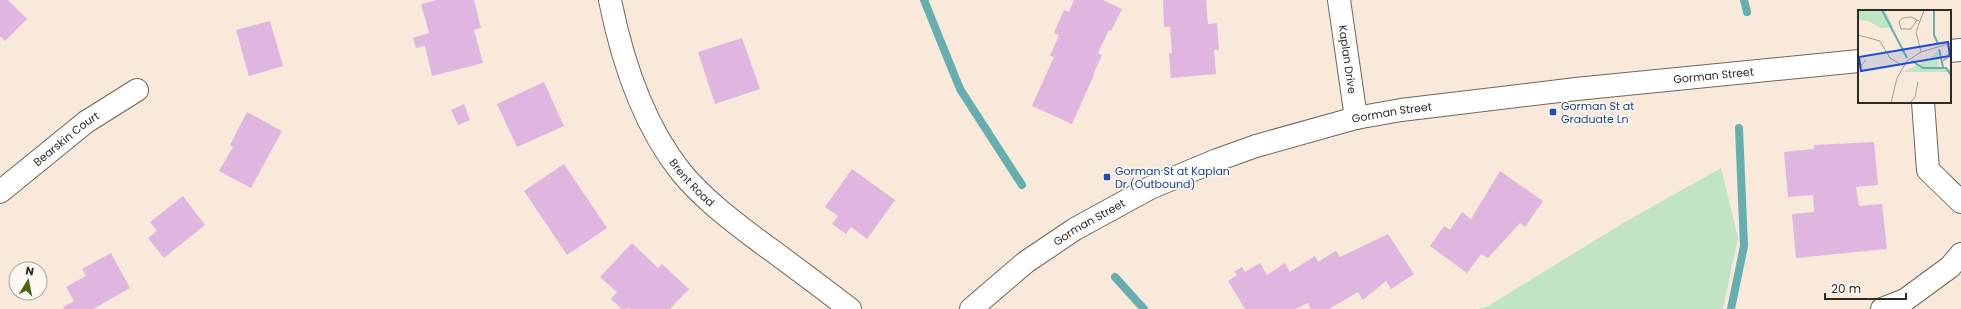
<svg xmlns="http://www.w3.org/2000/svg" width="1961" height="309" font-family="Poppins,sans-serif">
	<rect width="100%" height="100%" fill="#f8e9db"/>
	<path fill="#c1e4c4" d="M1721,168L1738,238L1723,309H1478L1488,306L1625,222Z"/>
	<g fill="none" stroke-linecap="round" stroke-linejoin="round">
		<path stroke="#67aeb0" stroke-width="8" d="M924,0L960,89L1022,185
			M1744,0L1747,12
			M1115,277L1144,309
			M1731,309L1744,246L1739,128"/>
	</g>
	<path fill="#deb6df" d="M0,0H8L27,19L5,41L0,36Z
		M437,0H474L481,28L474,30L483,63L432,76L425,46L416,48L413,38L429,33L421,4Z
		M1074,0H1103L1122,9L1111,31L1109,30L1098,53L1102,55L1093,75H1094L1072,124L1032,106L1054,57L1050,56L1059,35L1054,33L1064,10L1069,12Z
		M1163,0H1206L1208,24L1217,23L1219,50H1214L1216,74L1171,78L1169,53H1172L1170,27H1164Z
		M270,21L283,66L249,76L236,30Z
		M742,38L760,89L715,104L698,52Z
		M544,82L564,126L517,147L497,104Z
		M464,104L470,120L458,125L451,110Z
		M247,112L282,131L251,188L219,171L233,147L230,145Z
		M1874,142L1878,185L1856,187L1859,206L1882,204L1887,249L1796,258L1792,214L1814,212L1813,195L1788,197L1784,152L1814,149V145Z
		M564,164L607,228L567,255L524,191Z
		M852,169L895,200L867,239L851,227L846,234L832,224L838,216L825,207Z
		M1500,171L1543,201L1525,227L1520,223L1488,258L1481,254L1467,273L1430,246L1444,226L1450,230L1462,212L1471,219Z
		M183,196L205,225L164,258L148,238L157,231L150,222Z
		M1388,234L1414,274L1391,289L1386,281L1363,300L1358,292L1329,309H1311L1308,303L1295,309H1245L1228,281L1237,275L1234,272L1242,267L1245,272L1260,263L1267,275L1285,263L1290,272L1315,256L1318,262L1336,251L1340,257Z
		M632,243L658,268L662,264L689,289L670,309H631L630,308L622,309L611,299L617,292L600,277Z
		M111,253L130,288L93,309H64L63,307L74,301L66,287L86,276L82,269Z"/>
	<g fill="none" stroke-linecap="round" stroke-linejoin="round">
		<defs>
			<g id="street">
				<path id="s1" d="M610,0C622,60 642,123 681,172C704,200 734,222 763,244C792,265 821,287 850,309"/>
				<path d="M1923,102L1928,170L1961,202"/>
				<path id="s2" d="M0,192L86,122L137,90"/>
				<path d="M1882,309L1905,300L1950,267L1961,254"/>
			</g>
			<g id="secondary">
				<path id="s3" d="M1339,0L1356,118"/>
				<path d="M1950,51L1961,50"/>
				<path id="s4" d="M971,309L1026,262L1075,229L1150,188L1217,160L1256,146L1356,118L1401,110L1576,89L1859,61"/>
			</g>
		</defs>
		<use href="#street" stroke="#726558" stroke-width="24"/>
		<use href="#secondary" stroke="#726558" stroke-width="24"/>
		<use href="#street" stroke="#fff" stroke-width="22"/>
		<use href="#secondary" stroke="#fff" stroke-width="22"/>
	</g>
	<g fill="#1a4fb4" stroke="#fef8f2" stroke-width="1.5">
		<rect x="1549" y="108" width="8" height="8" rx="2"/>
		<rect x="1103" y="173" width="8" height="8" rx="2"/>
	</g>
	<g text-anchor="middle" stroke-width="3" stroke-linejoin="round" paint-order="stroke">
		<g font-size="11" fill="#302a25" stroke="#fef8f2">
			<text dy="4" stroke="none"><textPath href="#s3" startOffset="60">Kaplan Drive</textPath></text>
			<text dy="4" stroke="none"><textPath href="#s4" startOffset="795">Gorman Street</textPath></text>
			<text dy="4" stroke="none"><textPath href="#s4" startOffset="471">Gorman Street</textPath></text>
			<text dy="4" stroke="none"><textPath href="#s2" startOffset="85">Bearskin Court</textPath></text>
			<text dy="4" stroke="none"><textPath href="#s1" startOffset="203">Brent Road</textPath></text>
			<text dy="4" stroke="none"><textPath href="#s4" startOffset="147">Gorman Street</textPath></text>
		</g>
		<g font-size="11" fill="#164399" stroke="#fef8f2" text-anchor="start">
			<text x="1561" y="110">Gorman St at<tspan x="1561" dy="13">Graduate Ln</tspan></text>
			<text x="1115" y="175">Gorman St at Kaplan<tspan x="1115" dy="13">Dr (Outbound)</tspan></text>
		</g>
	</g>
	<g transform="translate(1858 10)">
		<rect width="93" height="93" fill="#f8e9db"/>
		<path d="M0,0H27L35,17L23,18L10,11L0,10ZM80,41L81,59H93V62H45L71,49Z" fill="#c1e4c4"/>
		<path fill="none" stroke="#67aeb0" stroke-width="2" d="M24,0L49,48M76,0V25L80,34M81,39L85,57M54,51L65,58H88L93,65"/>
		<path fill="none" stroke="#a89d92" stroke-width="1" d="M59,10L53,19H43L41,12L44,8L53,7L61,11M0,25L22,31L32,48L45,56M93,41L85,51L93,46M63,42L58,22L66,0M0,59L8,50M33,93L39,68L49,51L63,42L93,33M52,93L57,87L60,72"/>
		<path fill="#1d4ed8" fill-opacity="0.15" stroke="#1d4ed8" stroke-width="2" d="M90,32L92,46L3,61L1,47Z"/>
		<rect width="93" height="93" fill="none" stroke="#302a25" stroke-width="2"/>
	</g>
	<g transform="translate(28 281) rotate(10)"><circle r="19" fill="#fef8f2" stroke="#aca6a0"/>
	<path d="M0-3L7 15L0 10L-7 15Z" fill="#4e6412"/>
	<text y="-6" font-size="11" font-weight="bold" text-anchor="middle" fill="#302a25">N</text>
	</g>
	<path d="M1825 293v6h81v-6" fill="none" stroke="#302a25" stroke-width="2"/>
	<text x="1831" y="293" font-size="12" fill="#302a25" stroke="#fef8f2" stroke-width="3" paint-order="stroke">20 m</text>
</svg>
